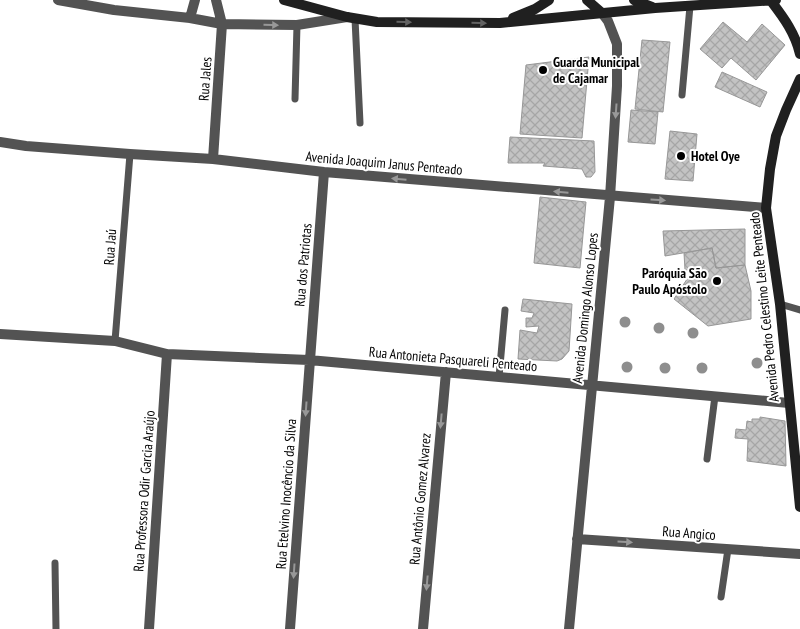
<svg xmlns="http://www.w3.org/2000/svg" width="800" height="629" font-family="'PT Sans Narrow',sans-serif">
	<defs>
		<pattern id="building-cross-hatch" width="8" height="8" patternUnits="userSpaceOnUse" patternTransform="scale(1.25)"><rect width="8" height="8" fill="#c3c3c3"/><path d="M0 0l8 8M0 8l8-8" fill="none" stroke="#a6a6a6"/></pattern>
	</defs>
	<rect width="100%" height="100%" fill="#fff"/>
	<path fill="url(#building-cross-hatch)" stroke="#979797" d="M723,22L747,42L762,24L785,45L756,80L731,58L722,68L700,49Z
		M642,40L670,42L663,112L635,109Z
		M589,57L582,138L520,134L526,65Z
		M722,72L767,92L760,107L715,87Z
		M631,110L658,112L655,144L628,142Z
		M670,131L697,134L693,181L665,179Z
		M510,137L594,141L595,172L591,177H586L582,169L543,166L545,163H508Z
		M540,197L586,202L580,268L534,263Z
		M745,229V265L716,268L712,248L665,256L663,231Z
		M712,248L716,268L745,265L751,291V319L708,326L674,299L693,270H685L684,253Z
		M523,299L572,304L569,351L562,359L557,361L518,359L520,330L537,333L539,326L526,327V318H532L534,313L521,311Z
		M760,417L785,421L786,466L747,461L748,439L735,438L736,429L746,430L747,421L752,422V419H760Z"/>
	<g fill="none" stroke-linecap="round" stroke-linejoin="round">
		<path stroke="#535353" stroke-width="7" d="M355,19L360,123
			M682,95L690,6
			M295,99L297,25
			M780,304L800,310
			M115,341L130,154
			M499,377L505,310
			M707,459L715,396
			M55,563L56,629
			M721,597L728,549"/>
		<path stroke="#535353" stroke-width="10" d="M58,0L114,10L190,18L222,24L297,25L347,17
			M190,18L195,0
			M0,142L26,146L130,154L213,159L324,172L766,208
			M213,159L222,24L216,0
			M0,334L115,341L167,354L309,360L789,403
			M577,539L800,554
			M149,629L167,354
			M290,629L324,172
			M423,629L446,372
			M569,629L610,197L617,86V44L608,21L602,13"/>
		<path stroke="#202020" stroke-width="10" d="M284,0L347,17L377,22L500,23L655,8L776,0
			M587,0L602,13
			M634,0L652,7
			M771,1C784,18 795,33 800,54
			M513,18L535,9L549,0
			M800,79L786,110L776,136L770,169L766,208L780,304L800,507"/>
	</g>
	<g fill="#8e8e8e">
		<circle cx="625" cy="322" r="5.5"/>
		<circle cx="659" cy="328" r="5.5"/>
		<circle cx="693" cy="333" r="5.5"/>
		<circle cx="757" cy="363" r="5.5"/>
		<circle cx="627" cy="367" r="5.5"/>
		<circle cx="665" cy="368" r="5.5"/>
		<circle cx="702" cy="368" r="5.5"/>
	</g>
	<defs><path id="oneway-solid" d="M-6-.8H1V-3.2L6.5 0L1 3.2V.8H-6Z" transform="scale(1.25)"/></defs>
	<g fill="#636363">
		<use href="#oneway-solid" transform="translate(404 22) rotate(1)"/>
		<use href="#oneway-solid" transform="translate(479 23) rotate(1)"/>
	</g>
	<g fill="#989898">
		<use href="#oneway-solid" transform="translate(271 25) rotate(1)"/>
		<use href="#oneway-solid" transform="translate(616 111) rotate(94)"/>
		<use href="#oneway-solid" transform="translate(399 179) rotate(-175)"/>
		<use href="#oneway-solid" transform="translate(561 192) rotate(-175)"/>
		<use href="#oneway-solid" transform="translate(658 200) rotate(4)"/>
		<use href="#oneway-solid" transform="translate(306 409) rotate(94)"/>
		<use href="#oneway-solid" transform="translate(441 421) rotate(95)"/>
		<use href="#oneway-solid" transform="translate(625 542) rotate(4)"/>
		<use href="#oneway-solid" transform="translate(294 571) rotate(94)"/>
		<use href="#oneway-solid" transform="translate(427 583) rotate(95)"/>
	</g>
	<g fill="#000" stroke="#fff" stroke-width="2">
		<circle cx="543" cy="70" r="5"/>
		<circle cx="681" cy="156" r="5"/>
		<circle cx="717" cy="281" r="5"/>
	</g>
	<g text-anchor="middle" stroke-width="4" stroke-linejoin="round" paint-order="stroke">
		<g font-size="14" font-weight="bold" fill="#000" stroke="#fff" text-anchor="start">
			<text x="553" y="67">Guarda Municipal<tspan x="553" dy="16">de Cajamar</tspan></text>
			<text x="691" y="161">Hotel Oye</text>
			<text x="707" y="278" text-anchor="end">Paróquia São<tspan x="707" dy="16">Paulo Apóstolo</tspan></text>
		</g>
		<g font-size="14" fill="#000" stroke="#fff">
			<text transform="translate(205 79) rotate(-86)" y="5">Rua Jales</text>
			<text transform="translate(384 163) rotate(5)" y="5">Avenida Joaquim Janus Penteado</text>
			<text transform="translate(110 247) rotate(-86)" y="5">Rua Jaú</text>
			<text transform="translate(303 265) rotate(-85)" y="5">Rua dos Patriotas</text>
			<text transform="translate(764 307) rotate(-96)" y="5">Avenida Pedro Celestino Leite Penteado</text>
			<text transform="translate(585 308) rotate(-84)" y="5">Avenida Domingo Alonso Lopes</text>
			<text transform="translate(453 359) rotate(5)" y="5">Rua Antonieta Pasquareli Penteado</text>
			<text transform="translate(144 491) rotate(-86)" y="5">Rua Professora Odir Garcia Araújo</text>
			<text transform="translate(286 494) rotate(-86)" y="5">Rua Etelvino Inocêncio da Silva</text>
			<text transform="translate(420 499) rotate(-85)" y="5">Rua Antônio Gomez Alvarez</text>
			<text transform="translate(689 533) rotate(4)" y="5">Rua Angico</text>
		</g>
	</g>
</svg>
